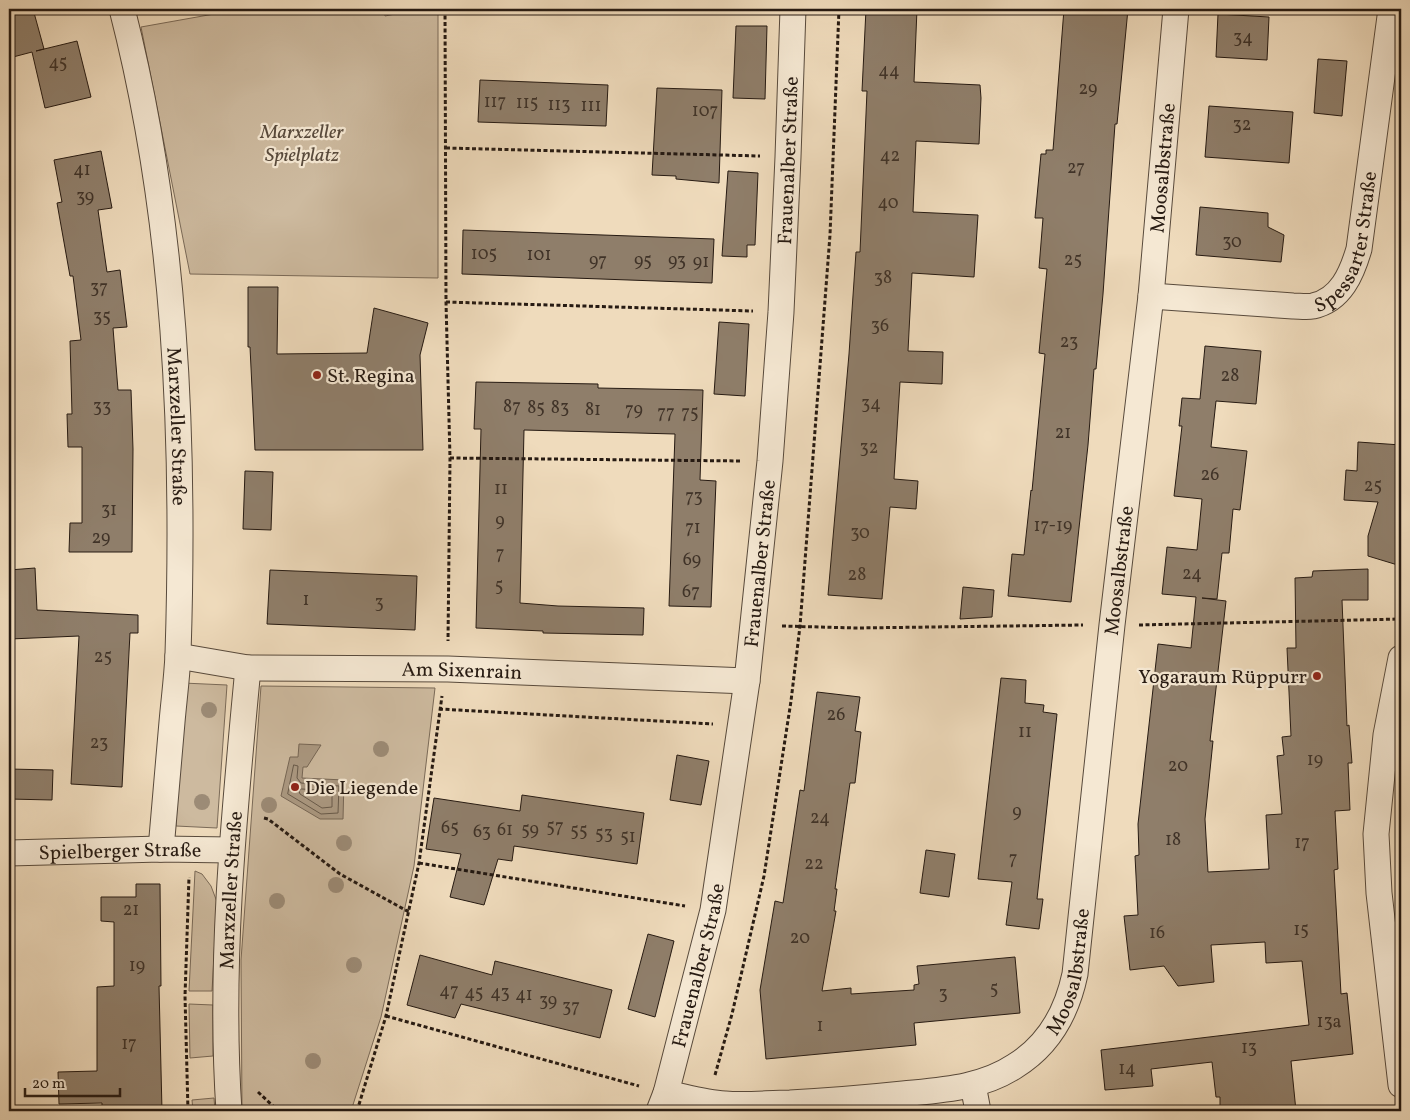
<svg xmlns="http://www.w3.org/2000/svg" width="1410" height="1120" font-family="Vollkorn,serif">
	<rect width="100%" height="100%" fill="#efdbbc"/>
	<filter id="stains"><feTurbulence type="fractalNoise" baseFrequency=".004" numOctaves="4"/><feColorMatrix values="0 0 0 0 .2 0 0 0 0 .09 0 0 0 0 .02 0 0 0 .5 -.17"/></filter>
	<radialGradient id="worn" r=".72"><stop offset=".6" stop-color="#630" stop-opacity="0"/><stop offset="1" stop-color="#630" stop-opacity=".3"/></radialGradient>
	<path fill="#cdba9f" stroke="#7a6a58" d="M242,9H384L385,16L421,9H438V278L190,274L141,27Z
		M183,683L227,685L217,828L176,826Z
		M261,686L435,688L414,866L381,1017L351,1111H242L241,960Z
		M195,871L202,874L211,886L217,902L212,991H189Z
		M189,1004L213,1005V1056L190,1058Z
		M214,1098L215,1111H193L192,1100Z"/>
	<path fill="#ab9982" stroke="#766655" d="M299,744L321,745L307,767H303L302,778L344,780L343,819H320L281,796L290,757H298Z"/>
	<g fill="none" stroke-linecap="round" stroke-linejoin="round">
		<path stroke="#685a4a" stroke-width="1" d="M294,765L298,766L297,778L301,783L339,786L338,813L321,814L288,794Z
			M302,789L332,791V807L322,808L300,794L299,791Z"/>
	</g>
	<path fill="#8f7e6a" stroke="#261a12" d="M9,9H33L44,49L36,51L77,41L91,97L45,108L32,52L13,57L9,41Z
		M866,9H917L914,82L980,85L981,98L979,144L916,141L913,212L978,215L974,277L912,273L908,351L943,352L942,384L900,382L894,479L918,481L916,509L890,507L882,599L828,595L849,354L856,252H860L867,91H862Z
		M1064,9H1128L1117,124H1115L1103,294L1096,369H1094L1088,445L1071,602L1008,596L1012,554L1024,555L1031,490L1032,491L1045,354L1039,353L1047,269L1039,268L1043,218H1035L1041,154H1046V150H1053Z
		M1218,14L1269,17L1267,60L1216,57Z
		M736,26H767L765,99L733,98Z
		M1318,59L1347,61L1342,116L1314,113Z
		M480,80L608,85L606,126L478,122Z
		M657,88L722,90L719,183L676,179V176L652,175Z
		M1209,106L1293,112L1289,163L1205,157Z
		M101,151L112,208L98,210L107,272L120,270L127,327L113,328L118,390H131L133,449L132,552H69L70,523H82V447H68L67,414H72L70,341L81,340L73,276H70L57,203L62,202L54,160Z
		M728,171L758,173L755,245H747V257L722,256Z
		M1200,207L1268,213V227L1284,235L1281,262L1196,255Z
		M463,230L714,239L712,283L462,274Z
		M248,287H278L277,354L367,353L374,308L428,323L420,355L423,450H255L250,347H248Z
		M719,322L749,324L745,396L714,394Z
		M1205,346L1261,351L1256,404L1216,401L1211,447L1247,451L1240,510L1233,509L1229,553H1222L1217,599L1202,598L1226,601L1210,741H1213L1205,819L1208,872L1269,869L1266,815L1282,814L1277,756L1284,755L1282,737L1291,736L1287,648H1296L1295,578L1312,577L1313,571L1368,569V600H1342L1347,726L1349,725L1352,763H1348L1350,810L1335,811L1338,869L1334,870L1341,994L1347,993L1353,1054L1291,1061L1296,1111H1220V1097H1216L1212,1062L1151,1069L1153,1086L1105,1090L1101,1050L1309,1025L1302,961L1266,963L1265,942L1211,945L1214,982L1178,986L1164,966L1130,970L1124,916L1138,915L1135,856L1139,855L1138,824L1158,644L1191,648L1196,597L1162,594L1167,547L1197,550L1202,499L1174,496L1182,426H1179L1182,398L1200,399Z
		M476,382L598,384V388L703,390L700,480L716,481L711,607L669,606L675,434L524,430L520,603L558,606L644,608L643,635L543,633V631L476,628L481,429H474Z
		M1358,442L1401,445V566L1368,556V536L1378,502L1344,500L1346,470L1357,471Z
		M245,471L273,472L271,530L243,529Z
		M35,568L37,610L138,615V633H130L122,787L71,784L79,636L10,639L9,570Z
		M270,570L417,576L415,630L267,624Z
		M963,587L994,590L992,617L960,619Z
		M1001,678L1026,680L1025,703L1044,705L1043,712L1057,714L1037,899H1043L1039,929L1006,925L1012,882L978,879Z
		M817,692L860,697L855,731L861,732L855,783H850L835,889H837L834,911H836L822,991L851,988V994L914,990V985L919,984L917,966L1015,957L1020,1013L914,1023L916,1045L766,1059L760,990L775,901L783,903L800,790L804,791Z
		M677,755L709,761L701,805L670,800Z
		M9,769L53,770L52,800L9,799Z
		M522,795L644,813L637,864L514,846L512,861L498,859L484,905L450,897L461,854L426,849L434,798L520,811Z
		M926,850L955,854L949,897L920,893Z
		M136,884H160L161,986H159L162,1111H102V1103L59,1104L58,1072L97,1071V987L114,986V922L101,921V897H136Z
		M648,934L674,941L655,1017L628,1009Z
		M420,955L492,975L495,961L612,990L600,1038L461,1004L455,1018L407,1005Z"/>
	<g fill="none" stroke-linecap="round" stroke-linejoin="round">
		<defs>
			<g id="minor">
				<path id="s1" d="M122,9C176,219 185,438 178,654C177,677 174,699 172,722C168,764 165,807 161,849"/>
				<path id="s2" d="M1151,296L1293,306C1299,306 1307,307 1313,306C1341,300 1352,273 1359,249L1391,9"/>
				<path id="s3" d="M178,656L248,668L448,669L747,681"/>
				<path d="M1401,658L1386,735L1376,834L1379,893L1401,1085"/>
				<path id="s4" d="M9,853L161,849L231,850"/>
				<path d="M973,1085L978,1111"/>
				<path id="s5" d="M666,1093C686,1097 705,1103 725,1104C746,1106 769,1103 790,1103C828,1101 865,1098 903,1094C942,1090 982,1088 1015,1066C1049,1045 1067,1012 1075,974L1112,625L1151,296L1176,9"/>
				<path id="s6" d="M229,1111C219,964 234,815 248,668"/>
				<path id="s7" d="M659,1111L666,1093L713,910L747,681L770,461L781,312L788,157L793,9"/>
			</g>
		</defs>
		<use href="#minor" stroke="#584a3c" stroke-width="27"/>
		<path stroke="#261a12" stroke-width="3" stroke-dasharray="4 2.5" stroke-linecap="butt" d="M388,9H391
			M445,9L446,302L450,458L448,641
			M723,9L765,11
			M446,148L760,156
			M446,302L753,311
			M450,458L742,461
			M1139,625L1401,619
			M782,626L857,628L1083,625
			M439,709L713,724
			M264,818L268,819L340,874L409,912
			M419,863L685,906
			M386,1016L639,1086
			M715,1075L732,1014L764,876L791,701L800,626L830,235L839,9
			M258,1092L274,1107L283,1111
			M188,1111L185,996L189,877
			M357,1111L386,1016L419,863L442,696"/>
		<use href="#minor" stroke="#f5e8d3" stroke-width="25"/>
	</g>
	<g fill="#9c8b76">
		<circle cx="209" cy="710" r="8"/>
		<circle cx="381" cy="749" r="8"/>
		<circle cx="202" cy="802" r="8"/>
		<circle cx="269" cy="805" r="8"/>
		<circle cx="344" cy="843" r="8"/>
		<circle cx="336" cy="885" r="8"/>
		<circle cx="277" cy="901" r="8"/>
		<circle cx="354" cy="965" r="8"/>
		<circle cx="313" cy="1061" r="8"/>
	</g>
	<g fill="#8f2418" stroke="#f5e8d3" stroke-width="2">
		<circle cx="317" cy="375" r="5"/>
		<circle cx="1317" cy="676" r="5"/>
		<circle cx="295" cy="787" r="5"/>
	</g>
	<g text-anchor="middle" stroke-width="4.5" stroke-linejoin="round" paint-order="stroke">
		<g font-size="18" fill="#403328">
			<text x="1243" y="43">34</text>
			<text x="58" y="68">45</text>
			<text x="889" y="76">44</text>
			<text x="1088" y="94">29</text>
			<text x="495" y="107">117</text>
			<text x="527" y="108">115</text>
			<text x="559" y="110">113</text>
			<text x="591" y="111">111</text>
			<text x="705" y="116">107</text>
			<text x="1242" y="130">32</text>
			<text x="890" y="161">42</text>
			<text x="1076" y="173">27</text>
			<text x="82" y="175">41</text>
			<text x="85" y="202">39</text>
			<text x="888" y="208">40</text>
			<text x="1232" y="247">30</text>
			<text x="484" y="259">105</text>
			<text x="539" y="260">101</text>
			<text x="1073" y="265">25</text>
			<text x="598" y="266">97</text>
			<text x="643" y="266">95</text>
			<text x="677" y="266">93</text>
			<text x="701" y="267">91</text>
			<text x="883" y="283">38</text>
			<text x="99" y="293">37</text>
			<text x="102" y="322">35</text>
			<text x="880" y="331">36</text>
			<text x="1069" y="347">23</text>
			<text x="1230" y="381">28</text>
			<text x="871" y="409">34</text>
			<text x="102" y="412">33</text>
			<text x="512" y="412">87</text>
			<text x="536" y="413">85</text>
			<text x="560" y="413">83</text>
			<text x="593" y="415">81</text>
			<text x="634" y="415">79</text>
			<text x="666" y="418">77</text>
			<text x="690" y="418">75</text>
			<text x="1063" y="438">21</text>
			<text x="869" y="453">32</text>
			<text x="1210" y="480">26</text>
			<text x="1373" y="491">25</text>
			<text x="501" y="494">11</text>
			<text x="694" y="502">73</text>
			<text x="109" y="515">31</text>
			<text x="500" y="526">9</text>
			<text x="1053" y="531">17-19</text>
			<text x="693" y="533">71</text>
			<text x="860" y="538">30</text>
			<text x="101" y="543">29</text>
			<text x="500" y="559">7</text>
			<text x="692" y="565">69</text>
			<text x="1192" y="579">24</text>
			<text x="857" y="580">28</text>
			<text x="499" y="591">5</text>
			<text x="691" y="597">67</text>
			<text x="306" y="605">1</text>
			<text x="379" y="608">3</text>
			<text x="103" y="662">25</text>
			<text x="836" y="720">26</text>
			<text x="1025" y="737">11</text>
			<text x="99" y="748">23</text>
			<text x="1315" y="765">19</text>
			<text x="1178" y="771">20</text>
			<text x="1017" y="817">9</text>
			<text x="820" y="823">24</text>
			<text x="555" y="832">57</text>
			<text x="450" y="833">65</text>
			<text x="505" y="835">61</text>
			<text x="530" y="835">59</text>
			<text x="579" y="836">55</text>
			<text x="482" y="837">63</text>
			<text x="604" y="839">53</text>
			<text x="628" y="842">51</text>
			<text x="1173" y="845">18</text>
			<text x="1302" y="848">17</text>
			<text x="1013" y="864">7</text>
			<text x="814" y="869">22</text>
			<text x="131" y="915">21</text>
			<text x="1301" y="935">15</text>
			<text x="1157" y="938">16</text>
			<text x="800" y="943">20</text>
			<text x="137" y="971">19</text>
			<text x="994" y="994">5</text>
			<text x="449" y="996">47</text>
			<text x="474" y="998">45</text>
			<text x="500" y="998">43</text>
			<text x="943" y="999">3</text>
			<text x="524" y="1000">41</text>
			<text x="548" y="1006">39</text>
			<text x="571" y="1012">37</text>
			<text x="1329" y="1027">13a</text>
			<text x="820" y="1031">1</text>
			<text x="129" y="1049">17</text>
			<text x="1249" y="1053">13</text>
			<text x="1127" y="1074">14</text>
		</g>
		<g font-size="20" font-style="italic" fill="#584a3c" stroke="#f5e8d3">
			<text x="302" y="138">Marxzeller<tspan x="302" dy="23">Spielplatz</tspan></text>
		</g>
		<g font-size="20" fill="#261a12" stroke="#f5e8d3">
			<text dy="7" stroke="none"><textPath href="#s7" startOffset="962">Frauenalber Straße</textPath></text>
			<text dy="7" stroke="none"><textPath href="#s5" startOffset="1279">Moosalbstraße</textPath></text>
			<text dy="7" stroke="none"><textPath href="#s2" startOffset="241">Spessarter Straße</textPath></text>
			<text dy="7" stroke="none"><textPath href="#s1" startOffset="422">Marxzeller Straße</textPath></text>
			<text dy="7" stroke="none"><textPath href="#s7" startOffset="558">Frauenalber Straße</textPath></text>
			<text dy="7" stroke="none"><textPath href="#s5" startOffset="874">Moosalbstraße</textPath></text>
			<text dy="7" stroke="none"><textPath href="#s3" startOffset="285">Am Sixenrain</textPath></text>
			<text dy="7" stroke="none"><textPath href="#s4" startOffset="111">Spielberger Straße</textPath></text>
			<text dy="7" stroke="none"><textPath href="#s6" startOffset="221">Marxzeller Straße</textPath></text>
			<text dy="7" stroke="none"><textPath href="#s7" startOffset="151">Frauenalber Straße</textPath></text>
			<text dy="7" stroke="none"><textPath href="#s5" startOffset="469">Moosalbstraße</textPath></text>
		</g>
		<g font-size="20" fill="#261a12" stroke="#f5e8d3" text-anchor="start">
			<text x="327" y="382">St. Regina</text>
			<text x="1307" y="683" text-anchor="end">Yogaraum Rüppurr</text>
			<text x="305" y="794">Die Liegende</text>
		</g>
	</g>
	<rect width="1410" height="1120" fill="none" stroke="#efdbbc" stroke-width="30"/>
	<rect x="10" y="10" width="1390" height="1100" fill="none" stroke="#261a12" stroke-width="2.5"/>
	<rect x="15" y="15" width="1380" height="1090" fill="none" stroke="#261a12"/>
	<path d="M25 1088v8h95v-8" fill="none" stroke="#261a12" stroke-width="2.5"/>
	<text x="32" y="1088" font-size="15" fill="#261a12" stroke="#f5e8d3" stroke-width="4" paint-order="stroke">20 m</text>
	<rect width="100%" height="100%" filter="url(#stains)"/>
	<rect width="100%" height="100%" fill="url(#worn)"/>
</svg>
